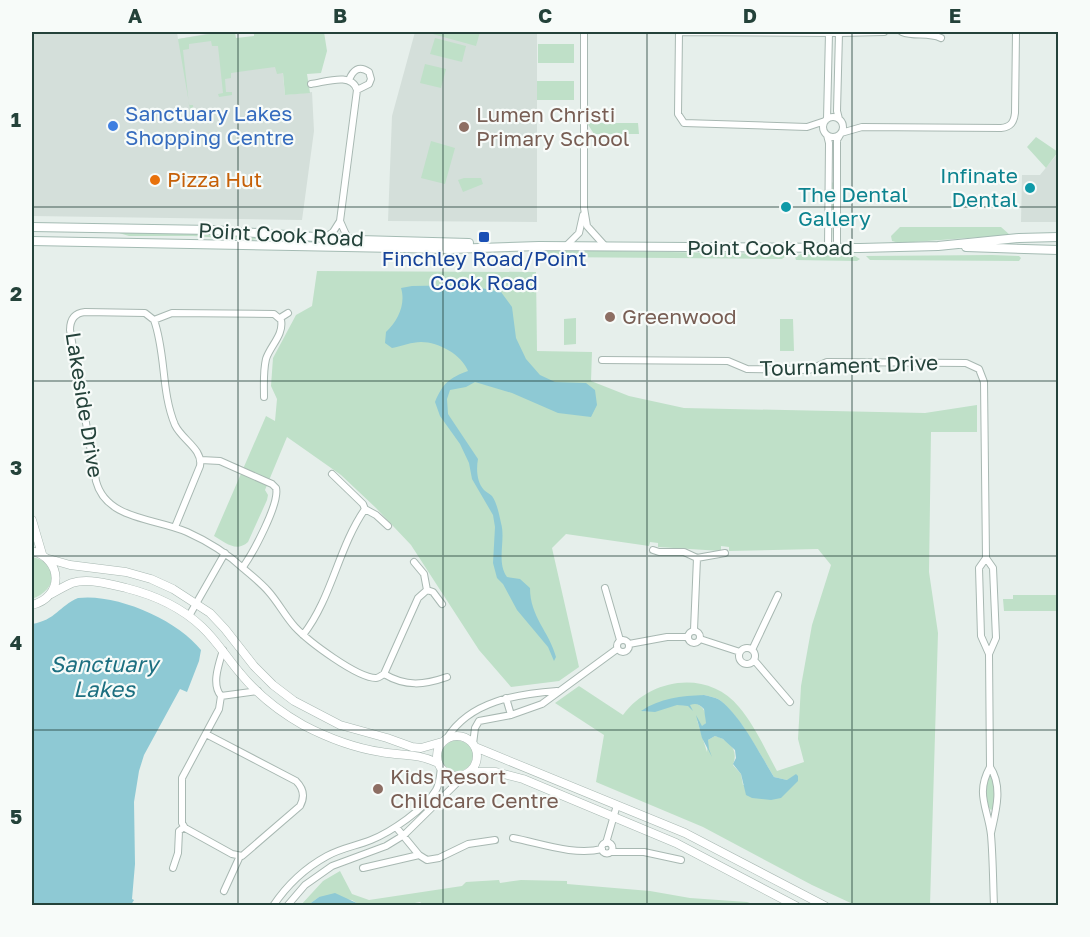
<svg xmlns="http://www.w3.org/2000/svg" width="1090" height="937" font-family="'Golos Text',sans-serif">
	<rect width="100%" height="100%" fill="#e6efeb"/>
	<path fill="#d4dfda" d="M32,32H177L178,39L217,32L282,65L285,95L312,92L314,131L302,220L32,216Z
		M415,32H537V222L388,221L392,116Z
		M1058,153V222H1021L1022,175H1040Z"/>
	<path fill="#bfe0c8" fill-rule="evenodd" d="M223,32H235L236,38L254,36V32H324L327,51L321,73L307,74L310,93L285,95L283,73L277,74L275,67L231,73V78L225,79L226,92H232V95L219,97L218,94L223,93L218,46H212L211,41L189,44V49L183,50L189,105H193L194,114L191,115L178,39Z
		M430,32H480L476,46L429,33Z
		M435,38L466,46L462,62L430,54Z
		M538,44H574V63H538Z
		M425,64L446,69L441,88L420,83Z
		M537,81H574V100H537Z
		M587,123H638L639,134H594Z
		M1036,137L1058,152L1046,168L1027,147Z
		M431,141L455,148L445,184L421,178Z
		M464,178H481L483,184L463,192L458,180Z
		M831,182L834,183L832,241L831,238Z
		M900,227H1001L1010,235L899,243L892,241L891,236Z
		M119,233H189L261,238L252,240L193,236H129Z
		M559,250L784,254L786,256L782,259L548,257L545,254L547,251Z
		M801,254L855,256L860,259L857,261L796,260L795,257Z
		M992,255L1019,256L1021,258L1019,261L870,260L866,256Z
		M317,271L536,272L537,351L592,352L591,381L629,396L684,408L925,413L977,405V432H931L929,572L938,633L930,905H855L812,885L703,827L596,782L604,735L555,703L579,686L623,715C650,678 708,669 739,707C755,726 765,749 777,771L804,762L798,739L801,686L812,625L831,565L818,549L729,551V547L721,546V551L658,547V543L650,542L649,546L566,534L552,548L579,667L559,681L511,687L479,650L411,545L376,508L341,475L287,437L265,490L268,495L267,500L248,542C236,553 225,542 214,536L266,416L275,421L277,399L271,386L273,358L296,315L312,306ZM704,695C708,696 714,697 718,699C738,712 761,756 774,777L787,780L743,785L741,774L733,765C739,749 729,740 715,736L708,740L707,752L697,720L702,727L706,723C706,713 705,707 695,703C687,706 683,705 676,705C663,705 658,713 642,711Z
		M576,318V344L564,345V319Z
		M780,319H793L794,351H780Z
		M32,557C61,563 57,590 32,599Z
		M1013,595H1058V611H1004L1003,599H1013Z
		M457,740L467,743L473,752C474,781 435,774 442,751C445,744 450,741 457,740Z
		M989,774H992L996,800L994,808L991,810L985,803L987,788L986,782Z
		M340,871L352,894L369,900L462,886L466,882L499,880L500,883L521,880L567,881V884L650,891L690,898L747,902L756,905L425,906L420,902L404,905L361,906L352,900L319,897L308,905L300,906L323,881Z"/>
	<path fill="#8ec9d4" d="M466,285L501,292L512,307L516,338L526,359L540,375L555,382L586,383L595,390L597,405L591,417L558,413L512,393L475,382L466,387L450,390L447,399L448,414L478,459C476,470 477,482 484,490C486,492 490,494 492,496C497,503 499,514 501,523C506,540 496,562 507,577L520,579L530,588C530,617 549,631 556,657L554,661L548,647L517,610L503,584L497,578L493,563L495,527L493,515L472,479L469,463L460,444L440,416L435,402C443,383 449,378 468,371C462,355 439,342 421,342C412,342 402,346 392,348L385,343L386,332C398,321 406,304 401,288L412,286Z
		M78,598C116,593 178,620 201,650L199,661L187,692L180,689L144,755L139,771L134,802L135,864L132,899L134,900L131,905L107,904L105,906L32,905V624C56,620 59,606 78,598Z
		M704,695C708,696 714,697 718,699C739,712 761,756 774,777L787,780L796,774L798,776V781L781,798L771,800L752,798L746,795L741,774L733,764L736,758L735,750L723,739L715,736L708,740L709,749L712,757L702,738L696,715L702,726L706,723L704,709C699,704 696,703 690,705L693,711L688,706L677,705L655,712L641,711C660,698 681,696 704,695Z
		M335,893L361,905H308L319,897Z"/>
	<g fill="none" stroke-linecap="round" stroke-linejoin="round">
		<defs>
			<path id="minor" d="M584,32V208L587,226L605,246
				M679,32L678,114L684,123L807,127L825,121
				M679,32L839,33L884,32
				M902,32C914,37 928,32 941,38
				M839,33L837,111L839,119
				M349,80C353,70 359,65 369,72L371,79L369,84L357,90
				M311,84C326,82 352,72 357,90L340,221L333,232L326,237
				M823 127a10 10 0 1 1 20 0a10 10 0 1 1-20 0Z
				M827,119L829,33
				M841,133L862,127L1001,128C1011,127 1014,122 1015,113L1016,32
				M827,135L829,143L828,248
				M340,221L348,239
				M566,246L579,233L583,215
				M837,248V140L840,135
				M280,318L288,313
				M154,320C166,353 161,392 175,425C182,440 203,449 200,466L175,527
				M602,360L728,361L747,369L809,370L827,362L966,363L979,369L984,382L986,558L993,568L996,638L989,654L990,767C975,794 988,808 991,835C993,858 993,882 994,906
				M264,397C264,385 263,372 266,359C270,346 284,335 281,320L274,314L172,313L154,320L145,313L85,312C74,313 70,320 70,330L96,481C106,520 155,518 187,532C207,541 228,554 244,569C252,576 261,583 268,591C278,602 285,616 295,627C308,641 357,678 376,678C379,678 382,675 384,674C406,687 424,685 447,677
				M201,460L220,461L272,484L276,488C280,503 253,553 243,567
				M332,474L363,504L365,509L376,515L388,526
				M653,550L659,552H684L697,558L725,553
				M986,558L979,568L981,636L989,654
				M605,588L620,640
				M427,590L433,592L442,604
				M189,616L225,553
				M694,630L697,558
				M688 637a6 6 0 1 1 12 0a6 6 0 1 1-12 0Z
				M303,635C332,598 338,548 365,509
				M700,639L740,652
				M617 646a6 6 0 1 1 12 0a6 6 0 1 1-12 0Z
				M629,644L667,637H688
				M739 656a8 8 0 1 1 16 0a8 8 0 1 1-16 0Z
				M223,650C219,664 211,684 221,696L258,691
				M752,650L778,595
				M754,660L790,702
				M384,674L418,598L427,590L424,574L414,562
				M506,698L511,715
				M206,734L296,781C304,789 305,797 300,806L242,856L232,854L185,828L182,823V778L219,709L221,696
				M447,738C470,701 517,694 557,691
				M473,744L475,728L479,721L511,715L542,704L617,649
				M990,767C1003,786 996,811 991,833
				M396,827L419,855L427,860L439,858L468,844L495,840
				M513,838C540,843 574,856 602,849
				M601.5 848a5.5 5.5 0 1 1 11 0a5.5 5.5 0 1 1-11 0Z
				M606,843L617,805
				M612,852H644L681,860
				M173,868L178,853L179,831L184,827
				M363,868L419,855
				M224,891L240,856
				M273,906C287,885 305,868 327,856C341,848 356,846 371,840C391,832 425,809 436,790C440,783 440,775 441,767
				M287,906L305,885L332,866L386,846L404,835L466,774"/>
			<path id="tertiary" d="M32,520L42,554
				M32,551C63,559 64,597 32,605
				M49,559L70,565L126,572L151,579L173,589L210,613L225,629L254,666L273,685L294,701L340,725L387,738L412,747L421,748L442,742
				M51,594C58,590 65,586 72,583C88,578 110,584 126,588C154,595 181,607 202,627C217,641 227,658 240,673C257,694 280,712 303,725C328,738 354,748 381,752C403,756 417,753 438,763
				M437 756a20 20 0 1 1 40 0a20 20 0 1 1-40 0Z
				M475,747L685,833L825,906
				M469,772H496L523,779L676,843L796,906"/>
			<path id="secondary" d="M32,227L213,230L359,240L469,243
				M32,241L449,249L539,246L860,248L938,246L1019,238L1058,237
				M966,247L1058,250"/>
		</defs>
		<use href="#minor" stroke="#a8b8b2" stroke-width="8"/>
		<use href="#tertiary" stroke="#a8b8b2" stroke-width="9"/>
		<use href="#secondary" stroke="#a4bbb3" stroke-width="10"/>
		<use href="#minor" stroke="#fff" stroke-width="6"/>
		<use href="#tertiary" stroke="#fff" stroke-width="8"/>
		<use href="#secondary" stroke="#fff" stroke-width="8"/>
	</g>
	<path fill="none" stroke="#24423a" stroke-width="1.5" stroke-opacity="0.55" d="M238,32V906M443,32V906M647,32V906M852,32V906M32,207H1058M32,381H1058M32,556H1058M32,730H1058"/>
	<circle fill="#3f7fe0" stroke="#f7fbf9" stroke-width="2" cx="113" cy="126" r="6"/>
	<g fill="#8d6e63" stroke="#f7fbf9" stroke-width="2">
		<circle cx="464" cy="127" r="6"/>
		<circle cx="610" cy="317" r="6"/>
		<circle cx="378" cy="789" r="6"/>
	</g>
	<circle fill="#e8710a" stroke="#f7fbf9" stroke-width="2" cx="155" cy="180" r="6"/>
	<g fill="#0f9aa8" stroke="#f7fbf9" stroke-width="2">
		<circle cx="1030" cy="188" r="6"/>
		<circle cx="786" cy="207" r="6"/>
	</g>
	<rect fill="#1a4fb4" stroke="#f7fbf9" stroke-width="2" x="478" y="231" width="12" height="12" rx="3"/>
	<g text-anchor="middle" stroke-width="4.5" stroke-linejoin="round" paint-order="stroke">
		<g font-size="21" fill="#366cbe" stroke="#f7fbf9" text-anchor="start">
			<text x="125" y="121">Sanctuary Lakes<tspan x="125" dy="24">Shopping Centre</tspan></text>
		</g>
		<g font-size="21" fill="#785e54" stroke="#f7fbf9" text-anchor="start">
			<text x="476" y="122">Lumen Christi<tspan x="476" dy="24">Primary School</tspan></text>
			<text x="622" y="324">Greenwood</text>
			<text x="390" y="784">Kids Resort<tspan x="390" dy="24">Childcare Centre</tspan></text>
		</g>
		<g font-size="21" fill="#0d838f" stroke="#f7fbf9" text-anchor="end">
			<text x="1018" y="183">Infinate<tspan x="1018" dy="24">Dental</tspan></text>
			<text x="798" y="202" text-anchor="start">The Dental<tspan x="798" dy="24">Gallery</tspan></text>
		</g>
		<g font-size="21" fill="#c56008" stroke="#f7fbf9" text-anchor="start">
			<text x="167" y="187">Pizza Hut</text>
		</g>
		<g font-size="21" fill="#24423a" stroke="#f7fbf9">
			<text transform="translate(281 235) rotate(3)" y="7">Point Cook Road</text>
			<text x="770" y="255">Point Cook Road</text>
			<text transform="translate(849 366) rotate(-2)" y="7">Tournament Drive</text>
			<text transform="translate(84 405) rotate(81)" y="7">Lakeside Drive</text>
		</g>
		<g font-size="21" fill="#164399" stroke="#f7fbf9">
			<text x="484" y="266">Finchley Road/Point<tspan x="484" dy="24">Cook Road</tspan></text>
		</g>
		<g font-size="22" font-style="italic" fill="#1c6f80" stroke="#f7fbf9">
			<text x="104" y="672">Sanctuary<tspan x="104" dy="25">Lakes</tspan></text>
		</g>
	</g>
	<rect width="1090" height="937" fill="none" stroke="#f7fbf9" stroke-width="66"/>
	<rect x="33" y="33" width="1024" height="871" fill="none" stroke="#24423a" stroke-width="2"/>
	<g font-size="20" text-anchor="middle" font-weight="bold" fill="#24423a">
		<text x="135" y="23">A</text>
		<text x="340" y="23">B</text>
		<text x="545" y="23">C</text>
		<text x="750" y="23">D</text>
		<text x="955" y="23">E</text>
		<text x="16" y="127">1</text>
		<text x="16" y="301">2</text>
		<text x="16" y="475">3</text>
		<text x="16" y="650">4</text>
		<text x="16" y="824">5</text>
	</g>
</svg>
